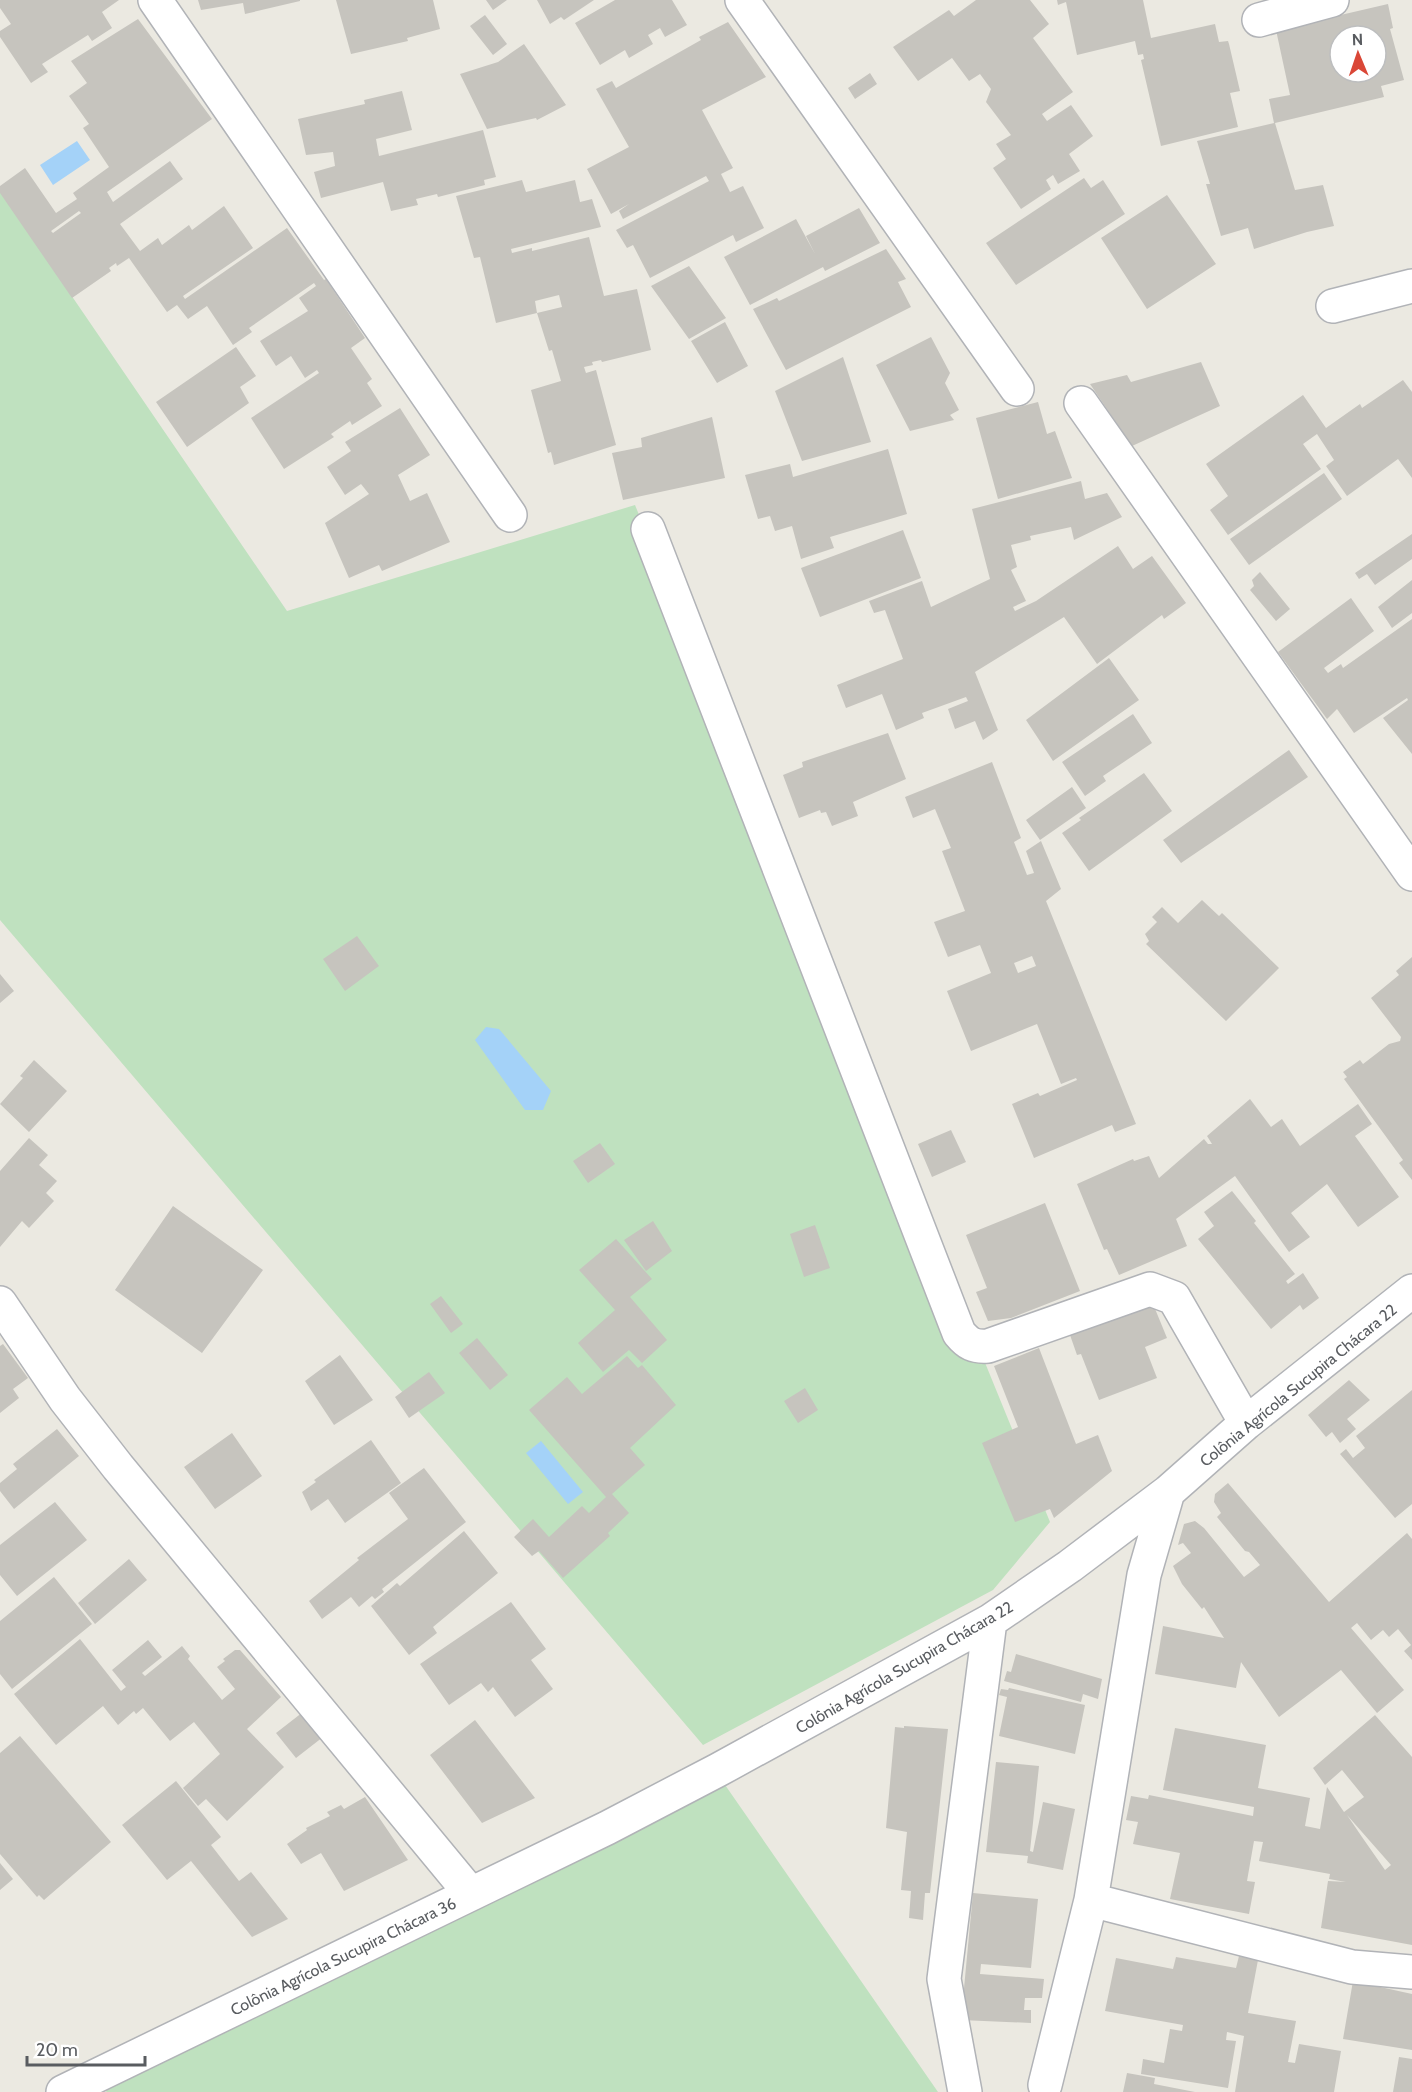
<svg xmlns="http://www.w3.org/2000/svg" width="1412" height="2092" font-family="Cabin,sans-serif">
	<rect width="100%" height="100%" fill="#ebe9e1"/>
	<path fill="#bfe1bf" d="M0,191L287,611L635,505L1050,1522L993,1590L703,1745L0,920Z
		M723,1782L938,2092H106L112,2081Z"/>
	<path fill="#a4d2f8" d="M77,141L90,160L53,185L40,165Z
		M486,1027L499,1029L551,1091L543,1110H525L475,1040Z
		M541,1441L583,1492L568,1504L526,1453Z"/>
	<path fill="#c6c4be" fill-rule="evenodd" d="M0,0H119L102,12L112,28L92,41L88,35L42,64L48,72L31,83L0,37V31L11,24L0,8Z
		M198,0H300V1L245,14L243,3L201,10Z
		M336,0H433L440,29L407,38L408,41L351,54Z
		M486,0H507L493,10Z
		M537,0H594L564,20L561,17L550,24Z
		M615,0H672L687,25L665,37L660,28L648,35L653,44L629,58L625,50L600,65L575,23Z
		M976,0H1030L1049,24L1033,38L1073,92L1042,114L1047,121L1071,105L1093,136L1069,154L1080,171L1058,184L1053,175L1046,180L1051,189L1021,209L993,168L1006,159L996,144L1011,135L986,102L991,89L980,74L969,81L952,58L918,81L893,47L949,10L954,16Z
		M1057,0H1143L1151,38L1215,24L1219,42L1228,41L1229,44L1240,91L1230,93L1238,127L1161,146L1141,60L1144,59L1143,54L1138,55L1135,41L1077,55L1066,2L1058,5Z
		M1388,4L1393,28L1390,29L1404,80L1381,86L1384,97L1275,123L1295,190L1323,185L1334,226L1307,232L1254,249L1248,228L1221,236L1206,184H1210L1197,141L1274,123L1269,99L1290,95L1276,30ZM1340,36H1376V72H1340Z
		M485,15L507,44L493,55L470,26Z
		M138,19L212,119L107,192L113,202L170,161L183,179L120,224L140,251L158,238L162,245L189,225L192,230L224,206L253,248L183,296L185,299L287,228L324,280L326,279L365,338L351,348L372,379L367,383L382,406L352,425L350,421L331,434L334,437L284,469L251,418L319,373L317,370L305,378L291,356L276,366L260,341L308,311L299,298L316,286L314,283L249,328L252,332L233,345L207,306L188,319L177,305L167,312L129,258L117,266L116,263L109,268L111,271L72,298L0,193V186L25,168L56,213L77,199L73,193L109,167L83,128L89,124L69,96L87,83L71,61ZM79,211L81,213L53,233L51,231Z
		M728,22L766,77L702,110L733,168L721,174L730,192L743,186L764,228L736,242L733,235L650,278L633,245L627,248L616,230L709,181L706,176L623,219L619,211L629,204L611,214L587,169L629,147L596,89L612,81L616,88L701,40L699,37Z
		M524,44L566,105L537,120L536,118L487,129L460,74L498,62Z
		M870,73L877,84L855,99L848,88Z
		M402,91L412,130L376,139L379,156L483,130L496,177L484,180L485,185L438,197L437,194L416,199L418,205L391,211L383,182L321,198L314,172L335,166L333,152L306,155L298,119L365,104L364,100Z
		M1084,178L1091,188L1103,180L1125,214L1016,285L986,243Z
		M522,180L526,192L575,180L580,202L592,199L601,227L511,249L512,253L532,248V251L589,237L604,296L637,289L651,350L602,362L601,360L592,362L593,365L584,367L586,373L596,370L616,445L554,465L551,452L548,453L531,390L561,381L552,350L549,351L537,313L496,323L480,257L474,258L456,196ZM559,295L562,307L537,313L535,301Z
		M1167,195L1216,264L1147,309L1101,238Z
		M859,208L880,243L825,271L823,267L750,305L724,257L796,219L815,254L806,236Z
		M886,249L906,279L898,282L911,307L786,370L753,309L777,298L779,301Z
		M689,266L726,318L689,339L651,286Z
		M725,322L748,366L717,383L691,341Z
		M931,337L950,373L945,383L959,410L950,415L954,420L910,431L876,365Z
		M236,347L256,376L240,387L249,403L187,447L156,402Z
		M843,357L871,442L802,461L775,391Z
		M1201,362L1220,406L1132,446L1090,384L1127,375L1131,382Z
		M1403,380L1412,392V478L1398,459L1347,496L1326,466L1334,460L1317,434L1303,444L1321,469L1228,535L1210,510L1228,496L1206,464L1303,395L1326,428L1360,404L1362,408Z
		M1038,402L1047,434L1055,431L1072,478L998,499L976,418Z
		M400,408L430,455L398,475L410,501L427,493L450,542L382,571L379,565L349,578L325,523L369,494L361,484L345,495L327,467L351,451L345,442Z
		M712,417L725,478L623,500L612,453L642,447L641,438Z
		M888,449L907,514L830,537L834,548L801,559L792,526L775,531L770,516L758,519L745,475L790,464L793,477Z
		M1324,473L1342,499L1249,565L1230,539Z
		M1081,481L1085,499L1107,493L1122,517L1074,540L1071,527L1030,536L1031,540L1011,545L1017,567L1011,570L1026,601L1013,607L1015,611L1036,601L1118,546L1133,569L1152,556L1186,603L1164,619L1162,615L1097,664L1064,617L975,672L998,730L983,740L975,721L955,729L948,709L968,701L966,697L922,713L924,718L896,730L882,694L846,708L837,685L903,659L885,610L874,613L869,601L922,581L931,607L990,579L972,509Z
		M903,530L921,578L820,617L801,568Z
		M1412,534V559L1375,585L1367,574L1359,579L1355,573Z
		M1260,572L1290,609L1276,621L1250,590L1254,586L1252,580Z
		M1412,580V613L1392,628L1378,607Z
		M1351,598L1374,631L1324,668L1328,673L1341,664L1343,668L1412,619V754L1383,718L1408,700L1407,698L1354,733L1337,709L1327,719L1278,652Z
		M1109,658L1139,700L1053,761L1026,720Z
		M1133,714L1152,743L1103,776L1106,781L1085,796L1062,762Z
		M888,733L906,779L853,802L858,816L832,826L826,812L821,813L820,810L799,818L783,775L803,767L802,762Z
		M1289,750L1308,777L1181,863L1163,840Z
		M992,762L1021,838L1014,842L1027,875L1034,873L1026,851L1041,841L1061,889L1046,901L1136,1124L1115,1132L1112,1125L1034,1158L1012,1104L1038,1093L1040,1096L1077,1080L1076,1078L1061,1084L1037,1024L971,1051L947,991L991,973L980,945L948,957L934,922L965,911L942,851L951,848L935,809L913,818L905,797ZM1032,956L1036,966L1018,973L1014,963Z
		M1144,773L1172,811L1089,871L1062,833L1081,820L1079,818Z
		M1072,787L1086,808L1040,840L1026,820Z
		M1202,900L1219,916L1222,913L1279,968L1226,1021L1146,944L1149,941L1145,934L1157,922L1152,917L1162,907L1178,923Z
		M357,936L379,966L345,991L323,959Z
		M1412,957V1180L1399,1163L1403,1160L1344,1079L1347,1077L1343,1072L1360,1060L1363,1064L1389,1044L1400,1041L1401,1037L1371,998L1399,975L1396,971Z
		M0,974L14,991L0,1003Z
		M34,1060L67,1091L29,1132L0,1104L23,1078L20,1076Z
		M1250,1099L1271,1127L1282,1119L1300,1146L1358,1104L1372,1124L1355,1136L1399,1197L1358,1227L1327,1184L1291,1213L1310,1237L1289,1252L1235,1176L1176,1219L1187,1246L1119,1275L1107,1249L1104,1250L1077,1184L1133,1159L1134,1161L1149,1156L1159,1178L1204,1139L1208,1144H1212L1207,1136Z
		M951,1130L966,1162L932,1177L918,1144Z
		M29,1138L48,1155L39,1165L57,1181L46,1193L54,1201L29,1228L22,1221L0,1247V1171Z
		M600,1143L615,1164L588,1183L573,1161Z
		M1232,1191L1256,1221L1254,1223L1295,1274L1286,1281L1288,1284L1303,1273L1319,1298L1303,1310L1300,1305L1271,1329L1198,1239L1214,1226L1204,1212Z
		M1045,1203L1080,1291L1011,1318L988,1321L976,1292L987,1288L966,1235Z
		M173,1206L263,1270L202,1353L115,1290Z
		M653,1221L672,1251L646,1271L624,1240Z
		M815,1225L830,1268L804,1277L790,1234Z
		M616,1239L652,1279L630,1297L667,1340L642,1363L629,1350L603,1372L578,1343L615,1310L579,1270Z
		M441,1296L463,1324L451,1333L430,1304Z
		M1151,1299L1167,1338L1145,1347L1157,1378L1099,1400L1081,1354L1077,1355L1070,1335Z
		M477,1338L508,1375L490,1390L459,1353Z
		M3,1344L28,1378L13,1389L19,1398L0,1413V1346Z
		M1039,1348L1076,1444L1098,1435L1112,1471L1054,1518L1050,1509L1015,1522L982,1443L1018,1427L994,1366Z
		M340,1355L373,1400L334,1425L305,1381Z
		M627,1356L638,1368L642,1365L676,1405L630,1448L645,1465L612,1494L629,1513L608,1533L610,1536L563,1578L539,1551L532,1556L514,1537L533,1519L549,1537L582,1506L589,1513L606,1497L529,1410L567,1377L582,1394Z
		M429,1372L445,1393L409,1418L395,1397Z
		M1349,1380L1370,1400L1347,1419L1356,1429L1340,1443L1332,1432L1326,1437L1308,1415Z
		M805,1388L818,1410L798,1423L784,1401Z
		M1412,1390V1504L1395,1518L1340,1454L1346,1449L1353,1458L1365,1448L1356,1436Z
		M57,1429L79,1456L14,1509L0,1491V1483L17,1469L13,1464Z
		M232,1433L262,1476L215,1509L184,1467Z
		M371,1440L401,1483L345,1523L328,1499L311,1511L302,1492L316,1482L314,1480Z
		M424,1468L466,1522L382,1589L384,1592L375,1599L372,1596L359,1607L351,1597L322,1619L309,1601L359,1560L357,1558L408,1519L389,1493Z
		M1228,1483L1329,1602L1407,1533L1412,1539V1660L1404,1651L1411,1645L1398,1629L1389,1637L1383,1630L1371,1640L1357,1623L1351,1628L1404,1690L1377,1713L1341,1670L1279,1717L1241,1662L1236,1688L1155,1674L1163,1626L1224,1638L1204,1607L1202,1609L1182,1584L1173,1566L1191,1553L1183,1543L1178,1545L1184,1524L1195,1521L1204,1528L1244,1577L1260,1565L1249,1552L1245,1551L1217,1517L1221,1513L1214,1502L1215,1494Z
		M55,1502L87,1540L17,1596L0,1575V1545Z
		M464,1531L498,1573L433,1627L437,1633L409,1655L371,1606L397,1583L400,1586Z
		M129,1559L147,1580L95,1624L78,1603Z
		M54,1577L92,1624L12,1689L0,1674V1621Z
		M511,1602L546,1649L531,1660L553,1689L515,1717L493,1687L488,1692L481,1683L449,1705L420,1664Z
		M80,1639L121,1691L126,1687L112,1670L148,1640L162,1657L142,1673L145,1676L182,1646L190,1656L188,1659L222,1700L235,1689L217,1667L225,1661L223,1659L235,1650H240L281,1697L247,1729L284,1767L227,1821L206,1799L198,1806L183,1788L220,1754L194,1722L170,1741L143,1708L136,1714L134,1711L118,1725L103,1706L56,1745L14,1694Z
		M1016,1654L1102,1679L1098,1699L1083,1694L1081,1702L1004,1681L1007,1671L1011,1672Z
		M1009,1688L1085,1705L1075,1754L999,1736L1007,1697L999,1695L1001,1689L1008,1690Z
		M303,1712L323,1737L296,1758L276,1733Z
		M1375,1715L1412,1757V1945L1321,1928L1328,1881L1346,1882L1329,1879L1330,1874L1259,1861L1263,1842L1254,1841L1247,1881L1255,1882L1249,1914L1170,1899L1180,1853L1133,1844L1138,1822L1126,1820L1131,1796L1148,1799L1149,1795L1253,1816L1254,1807L1163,1790L1175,1728L1266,1745L1258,1788L1310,1798L1305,1826L1320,1829L1327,1787L1344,1812L1364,1797L1342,1770L1325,1785L1313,1768ZM1347,1815L1391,1865L1385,1870L1362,1837Z
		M475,1720L535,1798L482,1823L430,1755Z
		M904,1726L948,1729L930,1893H925L923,1920L909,1918L911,1891L901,1890L907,1832L886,1828L895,1727L904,1728Z
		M20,1736L111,1842L44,1900L39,1895L37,1897L0,1854V1753Z
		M996,1762L1039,1766L1030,1851L1033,1852L1043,1802L1075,1809L1063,1870L1027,1863L1028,1856L986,1852Z
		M176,1781L221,1837L211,1845L239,1881L251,1872L288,1919L252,1937L191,1861L167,1880L122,1825Z
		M365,1797L408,1860L344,1891L321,1853L301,1864L287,1844L307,1830L306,1828L330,1816L327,1812L341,1805L344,1809Z
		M0,1863L13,1879L0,1890Z
		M973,1893L1038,1899L1031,1968L981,1964L980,1974L1044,1979L1042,1998H1025L1024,2010H1031V2023L961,2020Z
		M1240,1952L1258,1960L1248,2013L1296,2021L1288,2062L1295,2063L1299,2044L1341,2051L1334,2092H1235L1244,2036L1227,2032L1226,2040L1236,2041L1228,2088L1141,2074L1143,2059L1164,2063L1170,2029L1182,2031L1183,2025L1105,2011L1116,1958L1173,1969L1176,1957L1236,1968Z
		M1353,1981L1412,1994V2050L1343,2039Z
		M1399,2057L1412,2059V2092H1393Z
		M1127,2073L1155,2078L1154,2084L1195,2092H1123Z"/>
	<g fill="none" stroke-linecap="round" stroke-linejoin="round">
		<defs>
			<path id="minor" d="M155,0L510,515
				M742,0L1017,389
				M1259,20L1332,0
				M1333,306L1412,286
				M1081,403L1412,874
				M648,529L959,1333C968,1344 974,1347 988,1346L1150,1289L1174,1298L1246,1423
				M0,1303L65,1399L118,1467L471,1894
				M1091,1900L1352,1967L1412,1972
				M1045,2085L1091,1900L1144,1575L1168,1492
				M63,2092L607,1828L718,1770L990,1621L1070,1566L1168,1492L1246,1423L1412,1291
				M965,2092L944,1979L990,1621"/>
		</defs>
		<use href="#minor" stroke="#b1b3b7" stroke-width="36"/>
		<use href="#minor" stroke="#fff" stroke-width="33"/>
	</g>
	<g text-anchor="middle" stroke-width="5" stroke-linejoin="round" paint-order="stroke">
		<g font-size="16" fill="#595c60" stroke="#fff">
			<text transform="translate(1298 1385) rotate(-39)" y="6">Colônia Agrícola Sucupira Chácara 22</text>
			<text transform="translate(904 1667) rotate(-30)" y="6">Colônia Agrícola Sucupira Chácara 22</text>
			<text transform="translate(343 1956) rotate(-26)" y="6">Colônia Agrícola Sucupira Chácara 36</text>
		</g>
	</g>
	<g transform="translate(1358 54) rotate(358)"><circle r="28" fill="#ffffff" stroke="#bdbebf" stroke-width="1.5"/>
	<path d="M0-4.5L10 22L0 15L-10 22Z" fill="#da4737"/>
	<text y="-9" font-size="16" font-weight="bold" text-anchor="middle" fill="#595c60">N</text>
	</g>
	<path d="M27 2056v9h118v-9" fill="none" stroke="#595c60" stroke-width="3"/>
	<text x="36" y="2056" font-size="18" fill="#595c60" stroke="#ffffff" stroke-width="4.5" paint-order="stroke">20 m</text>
</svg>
